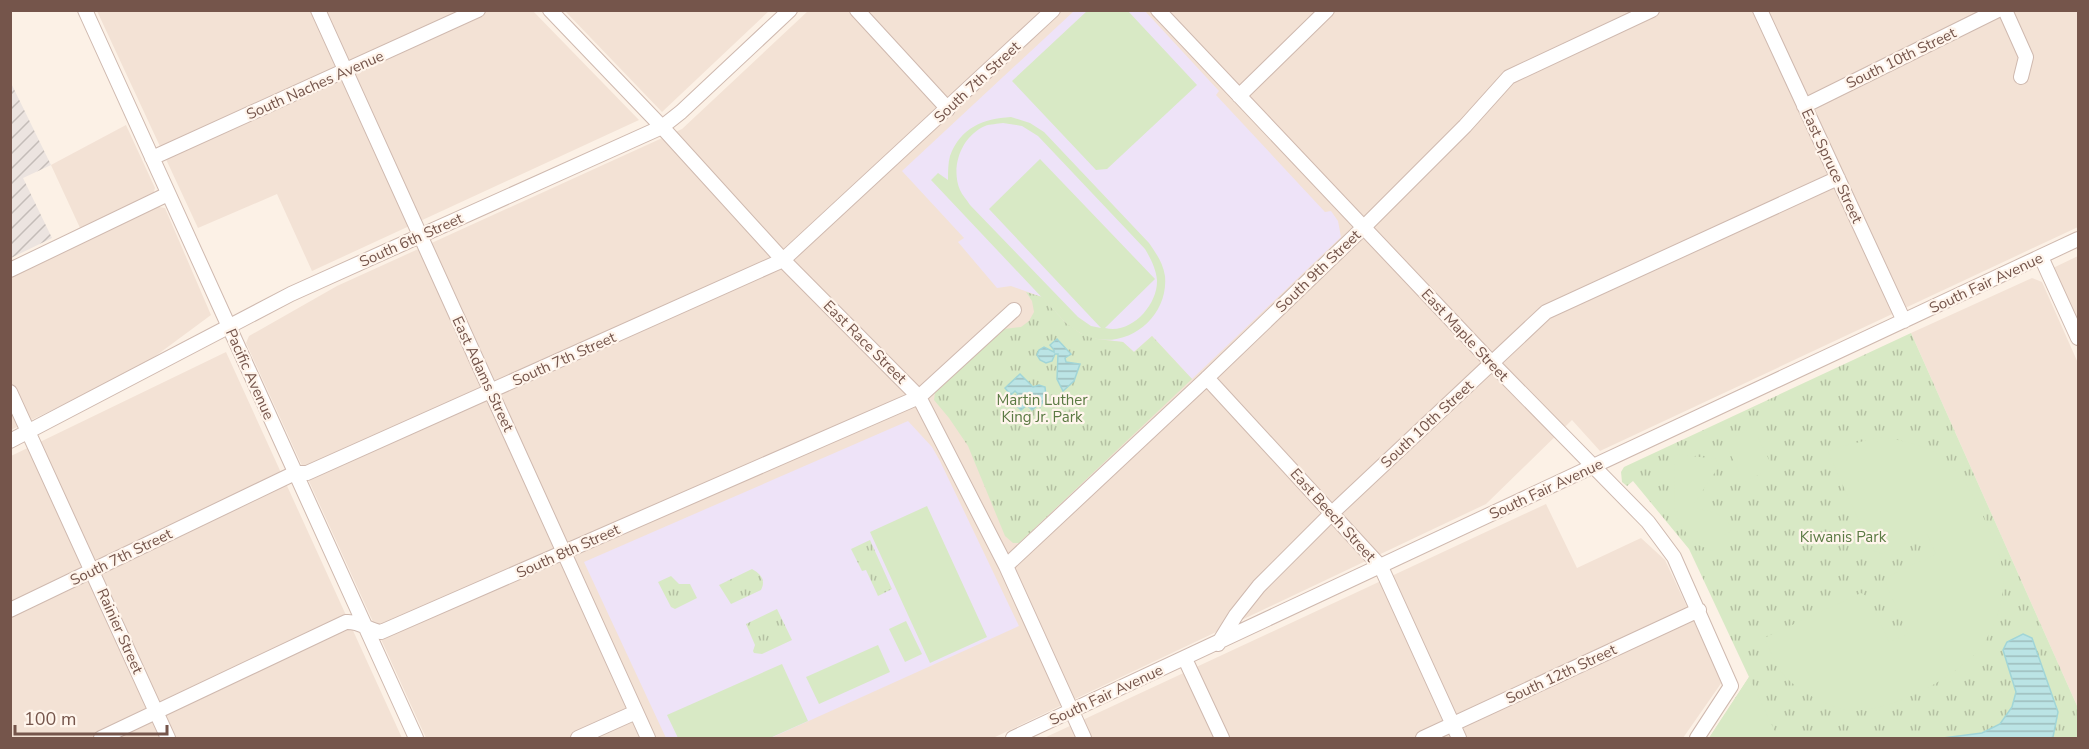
<svg xmlns="http://www.w3.org/2000/svg" width="2089" height="749" font-family="'Nunito Sans',sans-serif">
	<defs>
		<pattern id="industrial-furrows" width="10" height="10" patternUnits="userSpaceOnUse" patternTransform="scale(1.5)"><rect width="10" height="10" fill="#ece4e0"/><path d="M-1 1l2-2M0 10L10 0M9 11l2-2" fill="none" stroke="#c4bcb8"/></pattern>
		<pattern id="grass-tufts" width="24" height="20" patternUnits="userSpaceOnUse" patternTransform="scale(1.5)"><rect width="24" height="20" fill="#d8e9c5"/><path d="M3 7l-1-3M5 7V3M7 7l1-3M15 17l-1-3M17 17v-4M19 17l1-3" fill="none" stroke="#b4c0a2"/></pattern>
		<pattern id="water-rules" width="6" height="5" patternUnits="userSpaceOnUse" patternTransform="scale(1.5)"><rect width="6" height="5" fill="#bbe4e5"/><path d="M0 2.5h6" fill="none" stroke="#9dbcbc"/></pattern>
	</defs>
	<rect width="100%" height="100%" fill="#fcf1e6"/>
	<path fill="#f3e2d5" d="M97,11H533L639,120L312,271L277,194L198,228Z
		M565,11H769L662,112Z
		M808,11H2078V227L1600,451L1572,420L1486,504L993,738H426L246,343L249,336L337,286L682,129Z
		M126,125L155,188L153,195L81,230L51,165Z
		M153,206L165,208L211,315L142,366L11,430V278Z
		M2078,256V325L2053,268Z
		M2032,278L2042,282L2078,363V708L1911,333Z
		M226,352L402,738H11V456Z
		M1546,504L1577,568L1641,538L1665,560L1722,682L1683,738H1044Z"/>
	<path fill="url(#industrial-furrows)" d="M10,81L51,165L23,178L52,238L11,258Z"/>
	<path fill="#eee3f8" d="M1074,11H1145L1219,91L1216,95L1325,212L1331,211L1338,221L1341,237L1192,379L1152,336L1134,352L1123,342L1097,339L1065,322L1042,297L1011,286L997,288L958,242L964,238L902,171Z
		M908,421L932,447L940,461L1019,626L771,738H666L584,562Z"/>
	<path fill="url(#grass-tufts)" d="M1026,292L1042,297L1065,322L1080,333L1097,339L1123,342L1134,352L1152,336L1192,379L1019,543H1013L1005,536L968,446L949,418L934,400L935,393L1004,329L1021,327L1029,321L1034,312L1032,301Z
		M1911,333L2078,708V738H1709L1749,677L1689,549L1633,481L1627,486L1622,482L1621,472L1624,467Z
		M870,540L892,589L878,596L866,570L862,571L851,549Z
		M752,569C761,574 766,580 761,590L731,604L719,585Z
		M671,576L679,584H690L697,598L675,609L671,607L658,582Z
		M777,609L792,640L762,654L754,653L753,651L755,645L746,624Z"/>
	<path fill="#d8e9c5" fill-rule="evenodd" d="M1128,11L1197,85L1107,169L1096,170L1012,81L1087,11Z
		M1011,117L1030,123L1044,132L1149,243C1156,253 1163,263 1165,276C1169,321 1120,355 1080,333C1075,330 1070,326 1065,322L931,180L938,173L948,180C948,172 948,163 950,156C961,127 983,119 1011,117ZM1003,123L1022,126L1038,136L1145,249C1151,259 1156,269 1157,280C1158,305 1131,335 1105,328L1155,279L1040,159L989,209L1101,328L1091,326L1078,317L970,205C967,200 962,195 960,190C950,166 962,136 985,126C990,124 998,124 1003,123Z
		M1753,427L1773,468L1744,482L1724,441Z
		M1881,437C1936,445 1957,460 1980,510C1990,532 2003,555 2003,579C2004,602 1995,628 1981,647C1958,677 1888,714 1850,710C1828,708 1792,688 1780,670C1774,660 1769,648 1764,638L1861,593L1868,597L1889,642L1908,634L1886,584L1889,576L1936,554L1927,534L1882,554L1872,550L1828,452L1839,447Z
		M1675,454L1716,459L1719,466L1692,507C1706,512 1730,512 1731,531L1723,536L1713,551L1693,543L1674,514Z
		M927,506L987,637L930,663L870,532Z
		M906,621L922,654L905,662L889,629Z
		M878,645L890,672L819,704L806,677Z
		M782,664L808,721L770,738H678L667,715Z
		M1749,677L1778,738H1709Z"/>
	<path fill="url(#water-rules)" stroke="#a1d5d7" stroke-width="1.5" d="M1057,339L1071,354L1065,358L1066,362L1080,364L1074,381L1063,391L1057,379L1058,354H1055L1052,361L1046,363L1040,360L1037,355L1039,350L1044,347L1054,352V350L1050,345Z
		M1020,374L1033,387L1039,385L1045,387L1046,396L1040,407L1038,405L1032,410L1027,405L1021,410L1013,402L1018,394L1015,391L1011,395L1005,388Z
		M2023,634L2032,638L2058,712L2053,737L2051,738H1943L1982,733L2000,724L2012,707L2016,692L2003,650L2007,642Z"/>
	<g fill="none" stroke-linecap="round" stroke-linejoin="round">
		<defs>
			<path id="minor" d="M85,10L416,738
				M318,10L648,738
				M550,10L662,127L783,260L919,397L1006,566L1084,738
				M857,10L948,109
				M1158,10L1492,363L1648,522L1674,557L1731,686L1697,738
				M1760,10L1904,321
				M2005,10L2026,57L2021,77
				M1239,96L1327,10
				M1804,106L1998,10
				M152,158L478,10
				M2041,257L2078,338
				M10,270L168,194
				M1207,378L1381,567L1459,738
				M10,392L168,738
				M10,441L291,294L662,127L681,112L790,10
				M1006,566L1207,378L1364,227L1465,126L1509,77L1652,10
				M10,610L295,473H307L783,260L1053,10
				M1218,644L1236,615L1259,586L1332,513L1546,312L1838,178
				M1185,659L1222,738
				M101,738L346,622C360,621 368,630 381,632L919,397L1014,310
				M578,738L636,712
				M1013,738L2078,239
				M1423,738L1699,610"/>
		</defs>
		<use href="#minor" stroke="#cfb9af" stroke-width="16"/>
		<use href="#minor" stroke="#fff" stroke-width="14"/>
	</g>
	<g text-anchor="middle" stroke-width="4.5" stroke-linejoin="round" paint-order="stroke">
		<g font-size="15" fill="#75554b" stroke="#fff5ec">
			<text transform="translate(1901 58) rotate(-26)" y="5">South 10th Street</text>
			<text transform="translate(977 82) rotate(-43)" y="5">South 7th Street</text>
			<text transform="translate(315 85) rotate(-24)" y="5">South Naches Avenue</text>
			<text transform="translate(1832 166) rotate(65)" y="5">East Spruce Street</text>
			<text transform="translate(411 240) rotate(-24)" y="5">South 6th Street</text>
			<text transform="translate(1318 271) rotate(-44)" y="5">South 9th Street</text>
			<text transform="translate(1986 283) rotate(-25)" y="5">South Fair Avenue</text>
			<text transform="translate(1465 335) rotate(47)" y="5">East Maple Street</text>
			<text transform="translate(865 342) rotate(45)" y="5">East Race Street</text>
			<text transform="translate(564 359) rotate(-24)" y="5">South 7th Street</text>
			<text transform="translate(250 374) rotate(66)" y="5">Pacific Avenue</text>
			<text transform="translate(483 374) rotate(65)" y="5">East Adams Street</text>
			<text transform="translate(1427 424) rotate(-43)" y="5">South 10th Street</text>
			<text transform="translate(1546 489) rotate(-25)" y="5">South Fair Avenue</text>
			<text transform="translate(1333 515) rotate(48)" y="5">East Beech Street</text>
			<text transform="translate(568 551) rotate(-24)" y="5">South 8th Street</text>
			<text transform="translate(121 557) rotate(-26)" y="5">South 7th Street</text>
			<text transform="translate(120 631) rotate(66)" y="5">Rainier Street</text>
			<text transform="translate(1561 674) rotate(-25)" y="5">South 12th Street</text>
			<text transform="translate(1106 695) rotate(-25)" y="5">South Fair Avenue</text>
		</g>
		<g font-size="15" fill="#5b7a43" stroke="#fff5ec">
			<text x="1042" y="405">Martin Luther<tspan x="1042" dy="17">King Jr. Park</tspan></text>
			<text x="1843" y="542">Kiwanis Park</text>
		</g>
	</g>
	<rect width="2089" height="749" fill="none" stroke="#75554b" stroke-width="24"/>
	<path d="M15 725v9h152v-9" fill="none" stroke="#75554b" stroke-width="3"/>
	<text x="24" y="725" font-size="18" fill="#75554b" stroke="#fff5ec" stroke-width="4.5" paint-order="stroke">100 m</text>
</svg>
